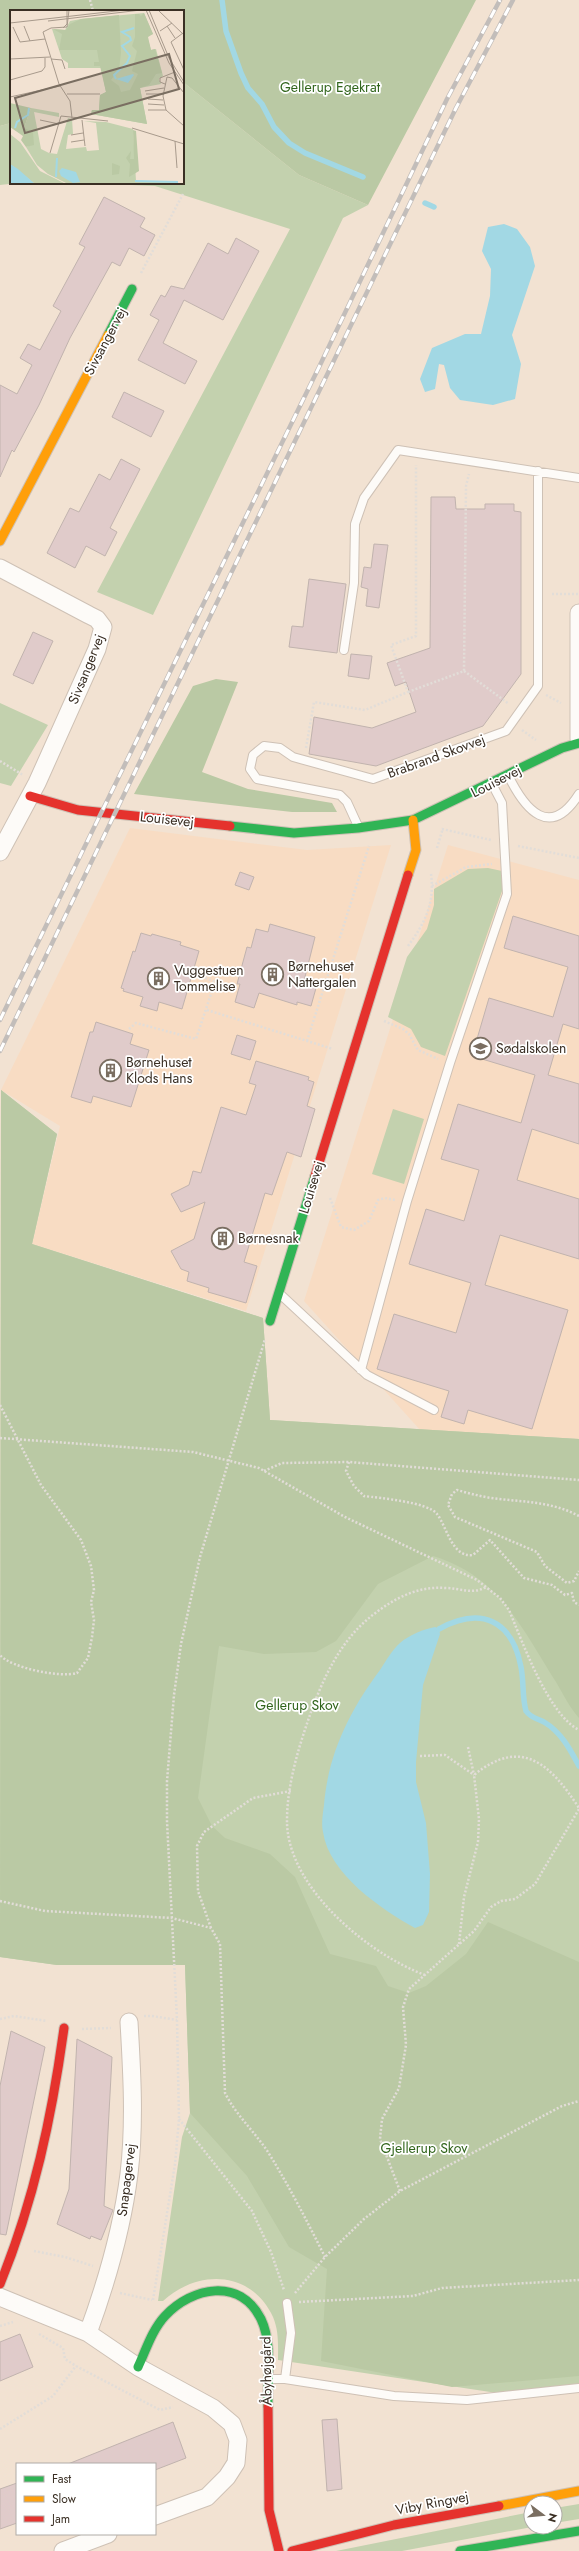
<svg xmlns="http://www.w3.org/2000/svg" width="579" height="2551" font-family="Jost,sans-serif">
	<rect width="100%" height="100%" fill="#f2e2d2"/>
	<path fill="#f8dcc3" d="M130,828L307,850L391,845L246,1311L32,1244L60,1126L1,1090Z
		M448,845L579,880V1439L421,1431L304,1301Z"/>
	<path fill="#c3d1ae" d="M183,82L299,175L368,205L343,218L153,615L97,592L290,229L155,186L82,183H183Z
		M11,123V183H18L0,185V126Z
		M0,703L48,725L11,786L0,783Z
		M488,868L502,871V891L445,1056L421,1047L411,1029L388,1017L407,957L427,929L434,905V889L468,869Z
		M1,1090L57,1134L32,1244L263,1318L270,1420L579,1439V2386L497,2393L278,2360C278,2345 279,2331 273,2317C251,2270 198,2269 163,2301H158L182,2137L190,2113L185,1965H57L0,1957Z
		M393,1109L424,1119L404,1184L372,1174Z
		M579,2504V2519L555,2523V2508Z
		M531,2512L532,2527L402,2551H336Z"/>
	<path fill="#bac9a4" d="M0,0H476L368,205L299,175L183,82V11H11V123L0,126Z
		M216,679L238,682L202,772L248,789L332,803L337,812H292L134,794L193,686Z
		M1,1090L57,1134L32,1244L263,1318L270,1420L579,1439V1718C570,1708 563,1694 556,1682C521,1627 499,1576 433,1556L378,1584L336,1641L316,1652L264,1654L219,1646L198,1798L212,1826L225,1838L270,1854L295,1877L330,1954L376,1966L388,1986L409,1993L426,1986L466,1954L488,1922L579,1962V2376L452,2387L321,2361L327,2269L289,2247L247,2176L190,2113L185,1965H57L0,1957Z"/>
	<path fill="#a2d8e4" d="M504,224L517,229L530,247L535,266L512,335L521,364L515,399L493,405L460,400L450,388L444,365L439,364L435,389L425,392L420,379L432,348L465,334H481L490,296L491,269L482,251L488,227Z
		M435,1627L439,1629L440,1634L423,1685L416,1762V1782L426,1823L430,1874L429,1912L423,1925L415,1928C381,1909 329,1874 323,1832C321,1824 323,1813 324,1805C328,1754 350,1710 380,1670C386,1661 392,1650 400,1643C409,1635 424,1629 435,1627Z"/>
	<g fill="none" stroke-linecap="round" stroke-linejoin="round">
		<path stroke="#a2d8e4" stroke-width="5.5" d="M222,0L226,31L241,73L248,88L262,104L274,127L289,143L305,153L363,177
			M425,203L434,207
			M439,1629C481,1606 512,1620 521,1667C524,1682 522,1697 526,1711C531,1718 536,1718 544,1722C561,1732 570,1749 579,1766"/>
	</g>
	<path fill="#e0cbca" stroke="#c1b3ae" d="M104,197L145,218L140,227L155,235L144,256L129,248L120,266L112,262L70,338L39,405L14,452L12,450L0,477V385L17,394L32,365L20,358L28,344L40,350L61,311L53,306L85,247L79,244Z
		M236,238L259,251L223,320L184,300L163,343L197,361L185,384L138,360L159,320L150,315L161,295L165,297L171,286L184,289L208,243L228,254Z
		M124,392L164,411L151,437L112,417Z
		M121,459L140,469L110,528L117,532L105,556L86,546L75,568L47,553L70,508L79,512L99,474L110,480Z
		M431,497H455L456,509H485V504H514V511L521,512V674L483,726L376,766L309,754L314,717L372,728L416,712L406,682L395,686L387,663L430,648Z
		M374,544L388,545L379,608L366,606L368,589L361,587L364,567L371,568Z
		M309,579L346,584L337,653L289,647L292,626L303,627Z
		M33,632L53,641L33,684L13,675Z
		M351,654L372,656L369,679L348,676Z
		M240,872L254,877L249,890L235,885Z
		M513,916L579,936V1029L563,1024L548,1075L579,1084V1144L532,1129L517,1180L579,1199V1259L500,1235L485,1285L568,1310L532,1429L468,1410L464,1424L441,1417L449,1391L377,1369L394,1314L456,1333L471,1283L409,1264L426,1209L464,1221L479,1170L441,1159L458,1104L521,1123L535,1075L472,1056L489,998L553,1017L568,967L504,948Z
		M270,924L315,937L303,985L316,988L311,1006L297,1002V1005L259,993L254,1008L235,1002L240,984H237L247,947L251,948L256,929L268,932Z
		M141,933L151,936L152,934L181,942L180,945L199,951L182,1009L159,1002L157,1011L140,1006L143,997L123,991L124,989L121,988L133,951L135,952Z
		M96,1022L133,1034L130,1044L149,1050L131,1107L93,1096L91,1103L71,1097L90,1032H93Z
		M237,1035L256,1041L250,1060L231,1054Z
		M256,1061L309,1077L308,1080L314,1082L307,1106L315,1109L301,1157L287,1152L272,1195L265,1193L244,1262L257,1266L246,1303L208,1292L209,1288L187,1281L189,1272L181,1269L171,1251L194,1239L205,1202L181,1212L171,1194L189,1185L193,1171L201,1173L221,1107L246,1115L256,1085L249,1083Z
		M11,2031L45,2047L6,2235L0,2234V2086Z
		M77,2039L112,2057L104,2206L113,2210L101,2240L91,2236L90,2239L57,2224L69,2189Z
		M20,2334L33,2367L0,2381V2342Z
		M337,2419L342,2489L327,2491L322,2420Z
		M173,2422L186,2458L155,2470V2464H68Z
		M17,2483V2523L0,2529V2489Z"/>
	<g fill="none" stroke-linecap="round" stroke-linejoin="round">
		<defs>
			<path id="lane" d="M344,650L354,583L355,524L364,498L398,450L579,478
				M508,775C525,810 550,840 579,794
				M358,826L347,802L340,795L257,779L250,769L253,755L264,746L280,748L293,757L373,779L506,731L538,686V471
				M280,1294L367,1375L434,1410
				M361,1370L407,1201L450,1063L507,894L502,803L492,784
				M269,2379H285L394,2396L467,2400L579,2388
				M285,2379L291,2333L287,2303"/>
			<path id="street" d="M0,568L89,615L97,619L103,627L97,649L37,783L0,852
				M579,613V739
				M0,2297L88,2333L138,2367L213,2408L232,2424L238,2440L236,2463L227,2477L207,2497L155,2516
				M88,2333C107,2281 122,2230 129,2174C135,2124 132,2073 129,2022
				M63,2551L108,2534"/>
			<path id="fast" d="M108,335L132,289
				M230,826L294,833L358,828L413,820L562,748L579,743
				M270,1321L315,1176
				M138,2367C146,2350 152,2330 165,2316C192,2287 240,2277 261,2319C273,2344 267,2379 268,2406
				M460,2551L579,2531"/>
			<path id="slow" d="M0,541L108,335
				M408,875L416,850L413,820
				M499,2506L579,2491"/>
			<path id="jam" d="M30,796L78,810L230,826
				M315,1176L408,875
				M0,2284C34,2201 52,2116 64,2028
				M268,2406L269,2510L279,2551
				M292,2551L394,2525L499,2506"/>
		</defs>
		<use href="#lane" stroke="#cec1b5" stroke-width="10"/>
		<use href="#street" stroke="#cec1b5" stroke-width="19"/>
		<use href="#fast" stroke="#cec1b5" stroke-width="11"/>
		<use href="#slow" stroke="#cec1b5" stroke-width="11"/>
		<use href="#jam" stroke="#cec1b5" stroke-width="11"/>
		<path stroke="#e2ddd8" stroke-width="2.5" stroke-dasharray="2 2" stroke-linecap="butt" d="M90,0L93,11
			M141,273L183,194
			M552,594H579
			M464,671L509,704
			M408,692L464,671L466,486L469,474
			M546,695L561,703
			M522,730L536,740
			M306,748L314,702L365,710L408,692L391,645L416,636V465
			M0,761L23,775
			M442,829L491,840
			M518,846L579,858
			M437,848L443,828
			M432,886L466,867L492,864
			M408,946C425,923 435,903 431,874
			M207,1010L333,1049
			M384,1021L403,1029L409,1034L418,1050L438,1059
			M129,1029L136,1023L196,1039L215,982L196,974
			M307,1041L369,846
			M330,1198L341,1227L354,1230L369,1221L378,1200L385,1198L395,1200
			M0,1405L41,1485L81,1540L91,1566L94,1590L91,1602L94,1620L92,1637L88,1658L77,1673C61,1678 11,1668 0,1655
			M0,1438L193,1452L259,1468L345,1517L477,1580L500,1598L509,1610C523,1643 548,1714 579,1730
			M349,1462L346,1471L354,1486L364,1496C379,1498 428,1502 437,1514C447,1527 452,1558 473,1555L490,1540L524,1578L552,1585L565,1595L572,1593L574,1602L579,1605
			M264,1471L282,1463L349,1462L579,1480
			M579,1516C551,1501 521,1502 491,1498C479,1496 468,1493 457,1490L452,1494L448,1505L455,1517L537,1552L545,1566L567,1583L574,1581L579,1571
			M468,1747L474,1775
			M420,1756L445,1755L474,1775
			M0,1901L45,1911L172,1918L211,1928L220,1944L225,2093C236,2115 254,2131 268,2152C289,2186 307,2221 325,2257
			M211,1928L198,1891L197,1846L204,1832L253,1798L291,1791
			M459,1944L464,1897L478,1842L479,1819L474,1775C522,1736 551,1765 579,1808
			M425,1975C368,1954 287,1887 287,1821C287,1784 299,1746 311,1712C324,1676 342,1638 374,1614C395,1598 418,1586 445,1588C461,1588 472,1595 486,1587
			M144,2016H152L177,2020
			M0,2019L14,2016L47,2021
			M82,2029L111,2028
			M179,2119L252,2211L271,2252L284,2290
			M400,2191L380,2139L382,2119L399,2088L406,2045L403,2007L409,1989L474,1931L491,1907L501,1901L515,1899L535,1884L579,1809
			M34,2251L65,2257L93,2266
			M120,2293L152,2300
			M295,2293L325,2257L364,2219L400,2191L562,2106L579,2101
			M153,2300L175,2164L179,2119L177,2020L167,1821V1781L174,1695L181,1644L200,1557L265,1339
			M299,2302L413,2296L442,2288L579,2280
			M0,2326L13,2322
			M39,2334L63,2348L65,2359L76,2366L160,2410L173,2407
			M0,2429L53,2396L76,2366"/>
		<use href="#lane" stroke="#fdfbf8" stroke-width="8"/>
		<use href="#street" stroke="#fdfbf8" stroke-width="17"/>
		<use href="#fast" stroke="#30b455" stroke-width="9"/>
		<use href="#slow" stroke="#ff9f0a" stroke-width="9"/>
		<use href="#jam" stroke="#e5322d" stroke-width="9"/>
		<defs>
			<path id="rail" d="M0,1020L321,363L447,99L500,0
				M0,1051L456,108L513,0"/>
		</defs>
		<use href="#rail" stroke="#c2bdba" stroke-width="4.5"/>
		<use href="#rail" stroke="#fff" stroke-width="3" stroke-dasharray="9" stroke-linecap="butt"/>
	</g>
	<defs>
		<symbol id="building-ring" viewBox="-11 -11 22 22"><circle r="9.5" fill="#fff" stroke="#7a6e61" stroke-width="1.5"/><path d="M-4-6H4V6H1V3H-1V6H-4ZM-2.5-4.3h1.7v1.8h-1.7ZM.8-4.3h1.7v1.8H.8ZM-2.5-1h1.7V.8h-1.7ZM.8-1h1.7V.8H.8Z" fill="#7a6e61"/></symbol>
		<symbol id="school-ring" viewBox="-11 -11 22 22"><circle r="9.5" fill="#fff" stroke="#7a6e61" stroke-width="1.5"/><path d="M0-5L7-2L0 1L-7-2ZM-4 1L0 2.5L4 1V4Q0 6-4 4Z" fill="#7a6e61"/></symbol>
	</defs>
	<g fill-rule="evenodd">
		<use href="#building-ring" x="260" y="962" width="25" height="25"/>
		<use href="#building-ring" x="146" y="966" width="25" height="25"/>
		<use href="#school-ring" x="468" y="1036" width="25" height="25"/>
		<use href="#building-ring" x="98" y="1058" width="25" height="25"/>
		<use href="#building-ring" x="210" y="1226" width="25" height="25"/>
	</g>
	<g text-anchor="middle" stroke-width="3.5" stroke-linejoin="round" paint-order="stroke">
		<g font-size="14" fill="#31651c" stroke="#fff">
			<text x="330" y="92">Gellerup Egekrat</text>
			<text x="297" y="1710">Gellerup Skov</text>
			<text x="424" y="2153">Gjellerup Skov</text>
		</g>
		<g font-size="14" fill="#3a2f24" stroke="#fff">
			<text transform="translate(105 341) rotate(-62)" y="5">Sivsangervej</text>
			<text transform="translate(86 669) rotate(-68)" y="5">Sivsangervej</text>
			<text transform="translate(436 756) rotate(-20)" y="5">Brabrand Skovvej</text>
			<text transform="translate(496 781) rotate(-27)" y="5">Louisevej</text>
			<text transform="translate(167 819) rotate(6)" y="5">Louisevej</text>
			<text transform="translate(311 1187) rotate(-73)" y="5">Louisevej</text>
			<text transform="translate(126 2180) rotate(-83)" y="5">Snapagervej</text>
			<text transform="translate(266 2371) rotate(-91)" y="5">Åbyhøjgård</text>
			<text transform="translate(432 2503) rotate(-11)" y="5">Viby Ringvej</text>
		</g>
		<g font-size="14" fill="#3a2f24" stroke="#fff" text-anchor="start">
			<text x="288" y="971">Børnehuset<tspan x="288" dy="16">Nattergalen</tspan></text>
			<text x="174" y="975">Vuggestuen<tspan x="174" dy="16">Tommelise</tspan></text>
			<text x="496" y="1053">Sødalskolen</text>
			<text x="126" y="1067">Børnehuset<tspan x="126" dy="16">Klods Hans</tspan></text>
			<text x="238" y="1243">Børnesnak</text>
		</g>
	</g>
	<g transform="translate(10 10)">
		<rect width="174" height="174" fill="#f2e2d2"/>
		<path d="M134,3L143,24L137,26L141,40L146,39L153,66L149,69L151,74L130,78L137,114L81,104L82,100H89L90,85L96,82L91,58H58V53L52,49L42,19L55,20L60,11L71,9ZM21,98L49,103V107L24,102L31,139L39,143L47,144L58,108L62,109L63,124L58,125L56,139L76,137L77,141L89,140L86,113L74,111L96,112L123,119L126,171L167,172L166,174H58L38,164L27,155L16,137L21,135L14,118ZM0,124L10,132L30,161L56,174H25L0,154Z" fill="#c3d1ae"/>
		<path d="M134,3L143,24L138,27L141,40L145,39L152,63L146,64L139,75L130,78L137,114L81,104L82,100H89L90,85L96,82L90,56H84V52H89L87,40H49L52,24L43,19L36,20L43,19L56,20L60,14L71,9L109,5L111,43L109,59L101,70L109,76L111,82L120,80L128,64L122,61L127,41L122,36L125,27V4H129L131,6ZM0,93L21,98L14,118L23,122L24,135L16,137L11,130L13,126L0,117ZM123,120L126,121L129,161L119,167L120,154L116,148L121,141L120,149H124ZM102,153L110,156L109,164L102,165Z" fill="#bac9a4"/>
		<path d="M124,65L118,73L106,69L123,64ZM0,154L8,159L25,174H0ZM52,158L66,162L70,172L63,173L51,166L49,161Z" fill="#a2d8e4"/>
		<path fill="none" stroke="#a2d8e4" stroke-width="2" d="M106,69L104,65L117,53L120,46L112,36L121,30L120,27L112,22L124,18M5,118L7,112L18,105L19,98M46,167L47,148M125,171L168,172"/>
		<path fill="none" stroke="#a89a8c" stroke-width="1" d="M59,0L57,17L41,18L33,22L49,74L60,91L62,108M136,0L159,53L174,75M139,0L159,48L174,72M149,1L174,25M38,11L131,0M0,13L115,0M14,16L20,31M157,16L165,28M3,17L10,32L35,29M53,18L57,14V0M150,21L162,13M173,23L161,32L174,60M0,49L40,47M41,49L52,50L55,59M0,70L32,61L35,57V48M155,74L150,72V68L165,62M135,81L154,78M174,83L162,68L157,67L153,86L156,100L174,116M57,84H90M136,84H154M0,87L50,76M138,89L153,90M138,94L154,95M138,100H156M30,110L49,114M72,110L75,136M122,118L174,134M61,125L73,123M165,131L167,158M61,132L74,130M40,143L51,106L98,111"/>
		<path fill="#7a6e61" fill-opacity="0.15" stroke="#7a6e61" stroke-width="2" d="M159,44L169,79L15,123L5,88Z"/>
		<rect width="174" height="174" fill="none" stroke="#3a2f24" stroke-width="2"/>
	</g>
	<rect x="16" y="2463" width="140" height="72" fill="#ffffff" stroke="#b0aca7"/>
	<rect x="24" y="2476" width="20" height="6" fill="#30b455" stroke="#b0aca7"/>
	<text x="52" y="2483" font-size="12" fill="#3a2f24">Fast</text>
	<rect x="24" y="2496" width="20" height="6" fill="#ff9f0a" stroke="#b0aca7"/>
	<text x="52" y="2503" font-size="12" fill="#3a2f24">Slow</text>
	<rect x="24" y="2516" width="20" height="6" fill="#e5322d" stroke="#b0aca7"/>
	<text x="52" y="2523" font-size="12" fill="#3a2f24">Jam</text>
	<g transform="translate(543 2515) rotate(106)"><circle r="19" fill="#ffffff" stroke="#b0aca7"/>
	<path d="M0-3L7 15L0 10L-7 15Z" fill="#7a6e61"/>
	<text y="-6" font-size="11" font-weight="bold" text-anchor="middle" fill="#3a2f24">N</text>
	</g>
</svg>
